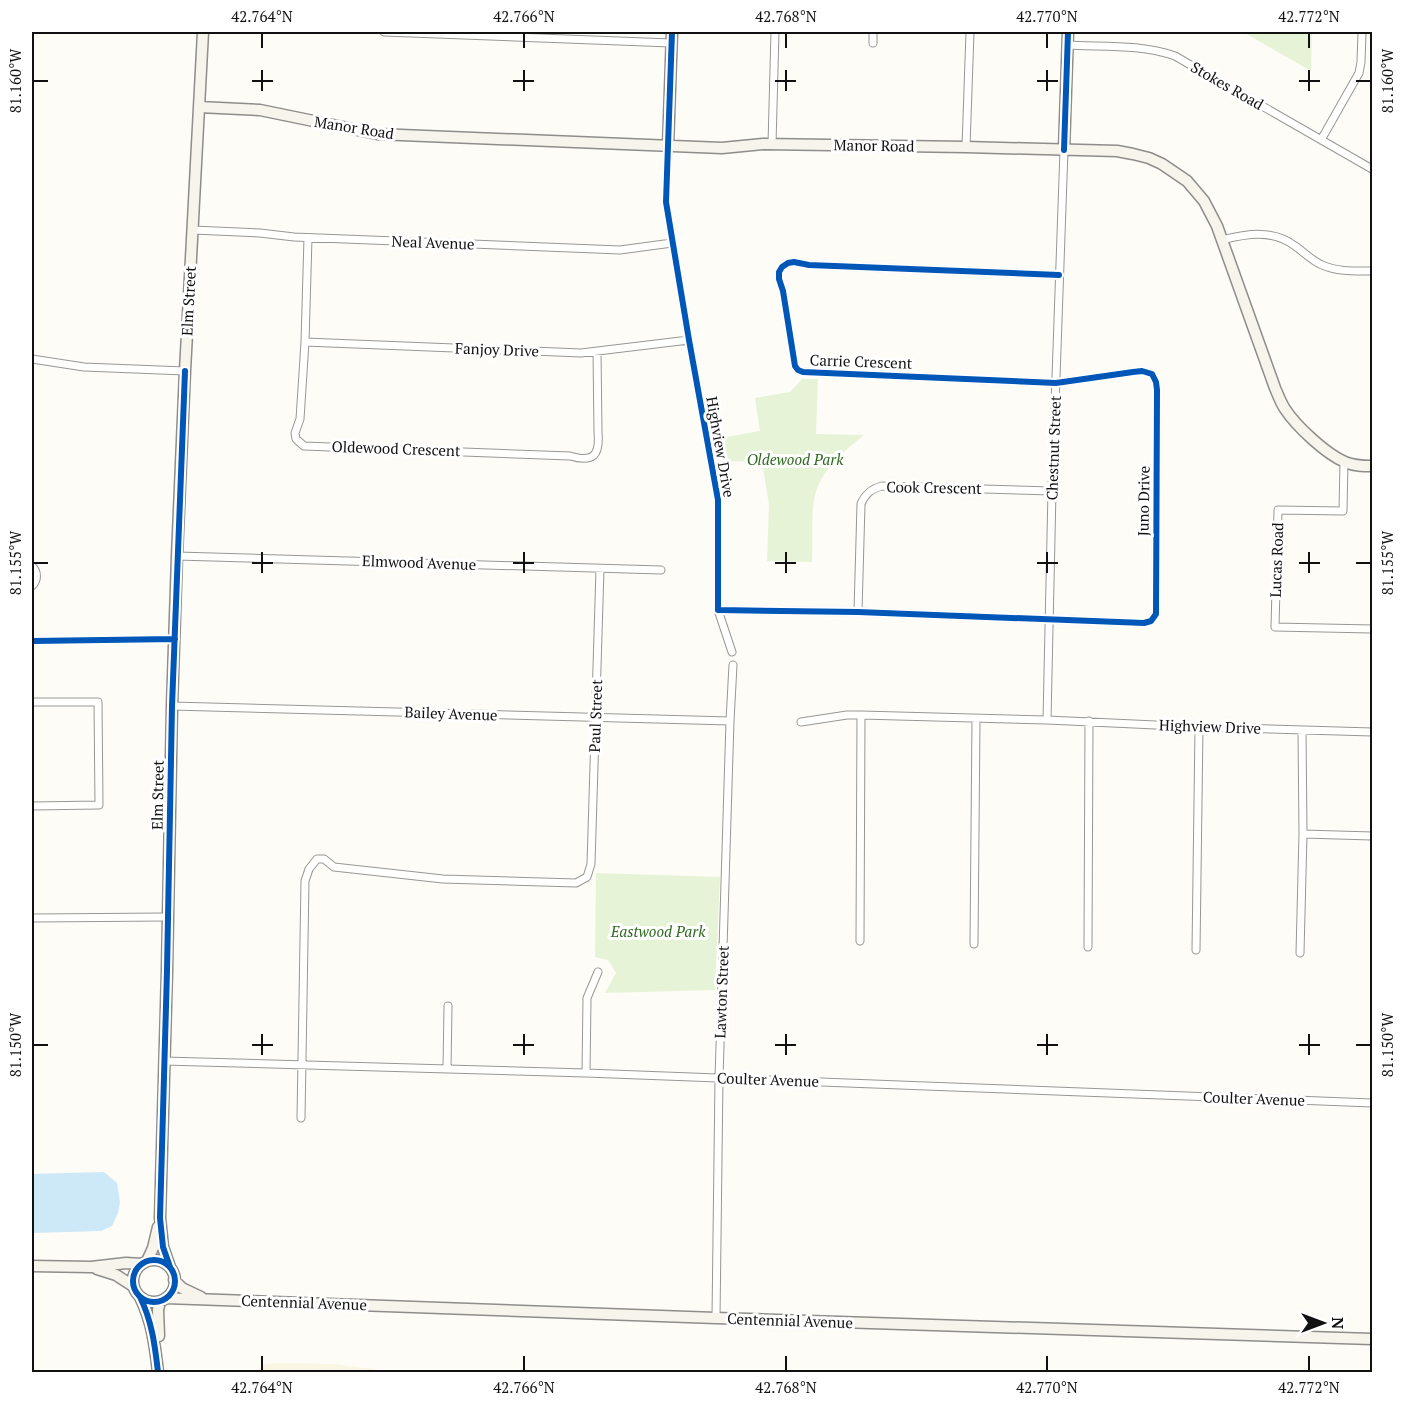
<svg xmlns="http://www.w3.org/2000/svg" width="1404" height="1404" font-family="'PT Serif',serif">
	<rect width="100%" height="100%" fill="#fdfcf7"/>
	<path fill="#f9f7e4" d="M280,1363L332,1364L397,1372H257L264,1364Z"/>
	<path fill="#e7f3d7" d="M1243,32H1312L1311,71Z
		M802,379H818L816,434L864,435C843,452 818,472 814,501C811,520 813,542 812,562L767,561L769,505L762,462L725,461L721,438L760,431L755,398L790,392Z
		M596,873L720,877L715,990L605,993L616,973L608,960L595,957Z"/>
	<path fill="#cde8f7" d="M104,1172L117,1183L120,1202L118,1213L112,1226L101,1231L32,1233V1174Z"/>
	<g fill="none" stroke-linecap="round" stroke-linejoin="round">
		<defs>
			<path id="street" d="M384,32L671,43
				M873,43V32
				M1068,45C1103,47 1141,44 1175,56L1372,169
				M1321,140L1359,73L1361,62L1362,32
				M772,144L775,32
				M668,146L666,202L689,340L718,500V610L858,612L1144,623L1151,621L1156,614L1157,390L1156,382L1152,374L1142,371L1133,372L1056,383L803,372L798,370L795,366L783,291L779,279V272L782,267L788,263L794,262L809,265L1059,275
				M966,147L970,32
				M193,230L260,233L294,237L620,250L672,243
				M308,238L305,342L300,419L295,433L296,439L304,446L570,456C594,463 600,455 598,432L597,352
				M1222,240C1246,234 1273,229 1295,246C1304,252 1311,260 1322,265C1338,272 1355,271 1372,271
				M305,342L581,353L689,340
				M32,359L84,367L185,371
				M1344,462L1343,511L1278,510L1275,627L1372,629
				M177,556L661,570
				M32,566C38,572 38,580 32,586
				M718,610L732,652
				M858,612L861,504C865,494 871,489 882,486L1052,491
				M32,702H98L99,805L32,806
				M172,706L730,721
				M1047,720L1052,491L1064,150
				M801,722L847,715H861L1047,720L1199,727L1372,732
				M1303,834L1372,836
				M32,918L167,917
				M860,941L861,715
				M974,944L976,719
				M1088,947L1089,721
				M1196,950L1199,727
				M1300,953L1303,834L1302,730
				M164,1061L586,1073L1372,1103
				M447,1069L448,1006
				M586,1073L587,998L598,972
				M301,1118L305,881L309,869L317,859H324L334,867L443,879L576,883L587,877L591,864L600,569
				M716,1318L719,1078L730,721L733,665"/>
			<path id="secondary" d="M199,107L260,110L377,134L722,148L763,144L966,147L1117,151L1133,154L1149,158L1162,164L1187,181L1204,201L1217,226L1275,388C1278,395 1281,403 1285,409C1296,426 1326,454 1345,462C1354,466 1363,466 1372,466
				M668,146L672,32
				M1064,150L1068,32
				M133 1281a21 21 0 1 1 42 0a21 21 0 1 1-42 0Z
				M147,1261L153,1248L158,1227
				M32,1266L91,1267L126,1263L142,1264
				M170,1267L163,1247L160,1218L167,971L172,706L177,556L185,371L203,32
				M97,1269L116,1275L133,1286
				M174,1280L182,1288L201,1297
				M140,1297C152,1321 155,1346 158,1372
				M166,1298L716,1318L1372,1339
				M159,1336L158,1310L160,1301"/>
		</defs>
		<use href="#street" stroke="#979795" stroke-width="9"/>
		<use href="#secondary" stroke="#8e8d8b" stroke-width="13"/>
		<use href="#street" stroke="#fffffe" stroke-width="7"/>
		<use href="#secondary" stroke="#f6f4eb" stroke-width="10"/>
		<defs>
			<path id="cycleway" d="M672,32L666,202L689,340L718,500V610L858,612L1144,623L1151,621L1156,614L1157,390L1156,382L1152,374L1142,371L1133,372L1056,383L803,372L798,370L795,366L783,291L779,279V272L782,267L788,263L794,262L809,265L1059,275
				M1064,150L1068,32
				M32,641L175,639
				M133 1281a21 21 0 1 1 42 0a21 21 0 1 1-42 0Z
				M170,1267L163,1247L160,1218L167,971L172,706L185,371
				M140,1297C152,1321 155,1346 158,1372"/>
		</defs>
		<use href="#cycleway" stroke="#fff" stroke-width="10"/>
		<use href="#cycleway" stroke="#0057b8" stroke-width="6"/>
	</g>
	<path fill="none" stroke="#111" stroke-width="2" d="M262,33V48M524,33V48M786,33V48M1047,33V48M1309,33V48M262,70V91M524,70V91M786,70V91M1047,70V91M1309,70V91M33,81H48M252,81H273M513,81H534M775,81H796M1037,81H1058M1299,81H1320M1356,81H1371M262,552V573M524,552V573M786,552V573M1047,552V573M1309,552V573M33,563H48M252,563H273M513,563H534M775,563H796M1037,563H1058M1299,563H1320M1356,563H1371M262,1034V1055M524,1034V1055M786,1034V1055M1047,1034V1055M1309,1034V1055M33,1045H48M252,1045H273M513,1045H534M775,1045H796M1037,1045H1058M1299,1045H1320M1356,1045H1371M262,1356V1371M524,1356V1371M786,1356V1371M1047,1356V1371M1309,1356V1371"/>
	<g text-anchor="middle" stroke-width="6" stroke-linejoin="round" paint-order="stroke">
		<g font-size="15" fill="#111" stroke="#fff">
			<text transform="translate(1227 86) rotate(30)" y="5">Stokes Road</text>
			<text transform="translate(354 128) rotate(9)" y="5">Manor Road</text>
			<text transform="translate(874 146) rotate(1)" y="5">Manor Road</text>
			<text transform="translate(433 243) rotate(2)" y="5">Neal Avenue</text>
			<text transform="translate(189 301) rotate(-87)" y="5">Elm Street</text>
			<text transform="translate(497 350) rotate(2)" y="5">Fanjoy Drive</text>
			<text transform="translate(861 362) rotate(2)" y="5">Carrie Crescent</text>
			<text transform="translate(720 447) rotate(80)" y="5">Highview Drive</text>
			<text transform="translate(1054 448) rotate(-88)" y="5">Chestnut Street</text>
			<text transform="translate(396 449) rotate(2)" y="5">Oldewood Crescent</text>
			<text transform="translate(934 488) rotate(1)" y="5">Cook Crescent</text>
			<text transform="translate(1144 501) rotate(-89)" y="5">Juno Drive</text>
			<text transform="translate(1277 560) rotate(-88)" y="5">Lucas Road</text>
			<text transform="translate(419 563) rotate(2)" y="5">Elmwood Avenue</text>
			<text transform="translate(451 714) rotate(2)" y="5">Bailey Avenue</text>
			<text transform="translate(596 716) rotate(-88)" y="5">Paul Street</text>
			<text transform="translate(1210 727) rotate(2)" y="5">Highview Drive</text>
			<text transform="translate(158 795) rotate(-89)" y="5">Elm Street</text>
			<text transform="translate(722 992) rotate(-88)" y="5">Lawton Street</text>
			<text transform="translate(768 1080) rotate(2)" y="5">Coulter Avenue</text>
			<text transform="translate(1254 1099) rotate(2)" y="5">Coulter Avenue</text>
			<text transform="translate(304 1303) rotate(2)" y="5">Centennial Avenue</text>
			<text transform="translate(790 1321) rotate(2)" y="5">Centennial Avenue</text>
		</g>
		<g font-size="15" font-style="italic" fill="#2f6b1f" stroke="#fff">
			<text x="795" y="465">Oldewood Park</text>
			<text x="658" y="937">Eastwood Park</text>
		</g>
	</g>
	<rect width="1404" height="1404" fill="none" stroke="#ffffff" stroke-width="66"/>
	<g transform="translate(1323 1323) rotate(90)" stroke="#ffffff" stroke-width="4.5" paint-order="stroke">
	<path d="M0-4.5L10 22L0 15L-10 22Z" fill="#111111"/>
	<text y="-9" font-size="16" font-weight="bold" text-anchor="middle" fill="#111111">N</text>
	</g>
	<rect x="33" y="33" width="1338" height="1338" fill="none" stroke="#111" stroke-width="2"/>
	<g font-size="15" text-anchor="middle" fill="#111">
		<text x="262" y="22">42.764°N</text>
		<text x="524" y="22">42.766°N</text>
		<text x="786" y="22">42.768°N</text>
		<text x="1047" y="22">42.770°N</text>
		<text x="1309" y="22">42.772°N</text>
		<text transform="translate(1388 81) rotate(-90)" y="5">81.160°W</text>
		<text transform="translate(16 81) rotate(-90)" y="5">81.160°W</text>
		<text transform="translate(1388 563) rotate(-90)" y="5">81.155°W</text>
		<text transform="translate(16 563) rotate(-90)" y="5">81.155°W</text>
		<text transform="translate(16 1045) rotate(-90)" y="5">81.150°W</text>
		<text transform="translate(1388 1045) rotate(-90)" y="5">81.150°W</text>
		<text x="262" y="1393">42.764°N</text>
		<text x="524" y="1393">42.766°N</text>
		<text x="786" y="1393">42.768°N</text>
		<text x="1047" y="1393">42.770°N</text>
		<text x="1309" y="1393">42.772°N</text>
	</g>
</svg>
